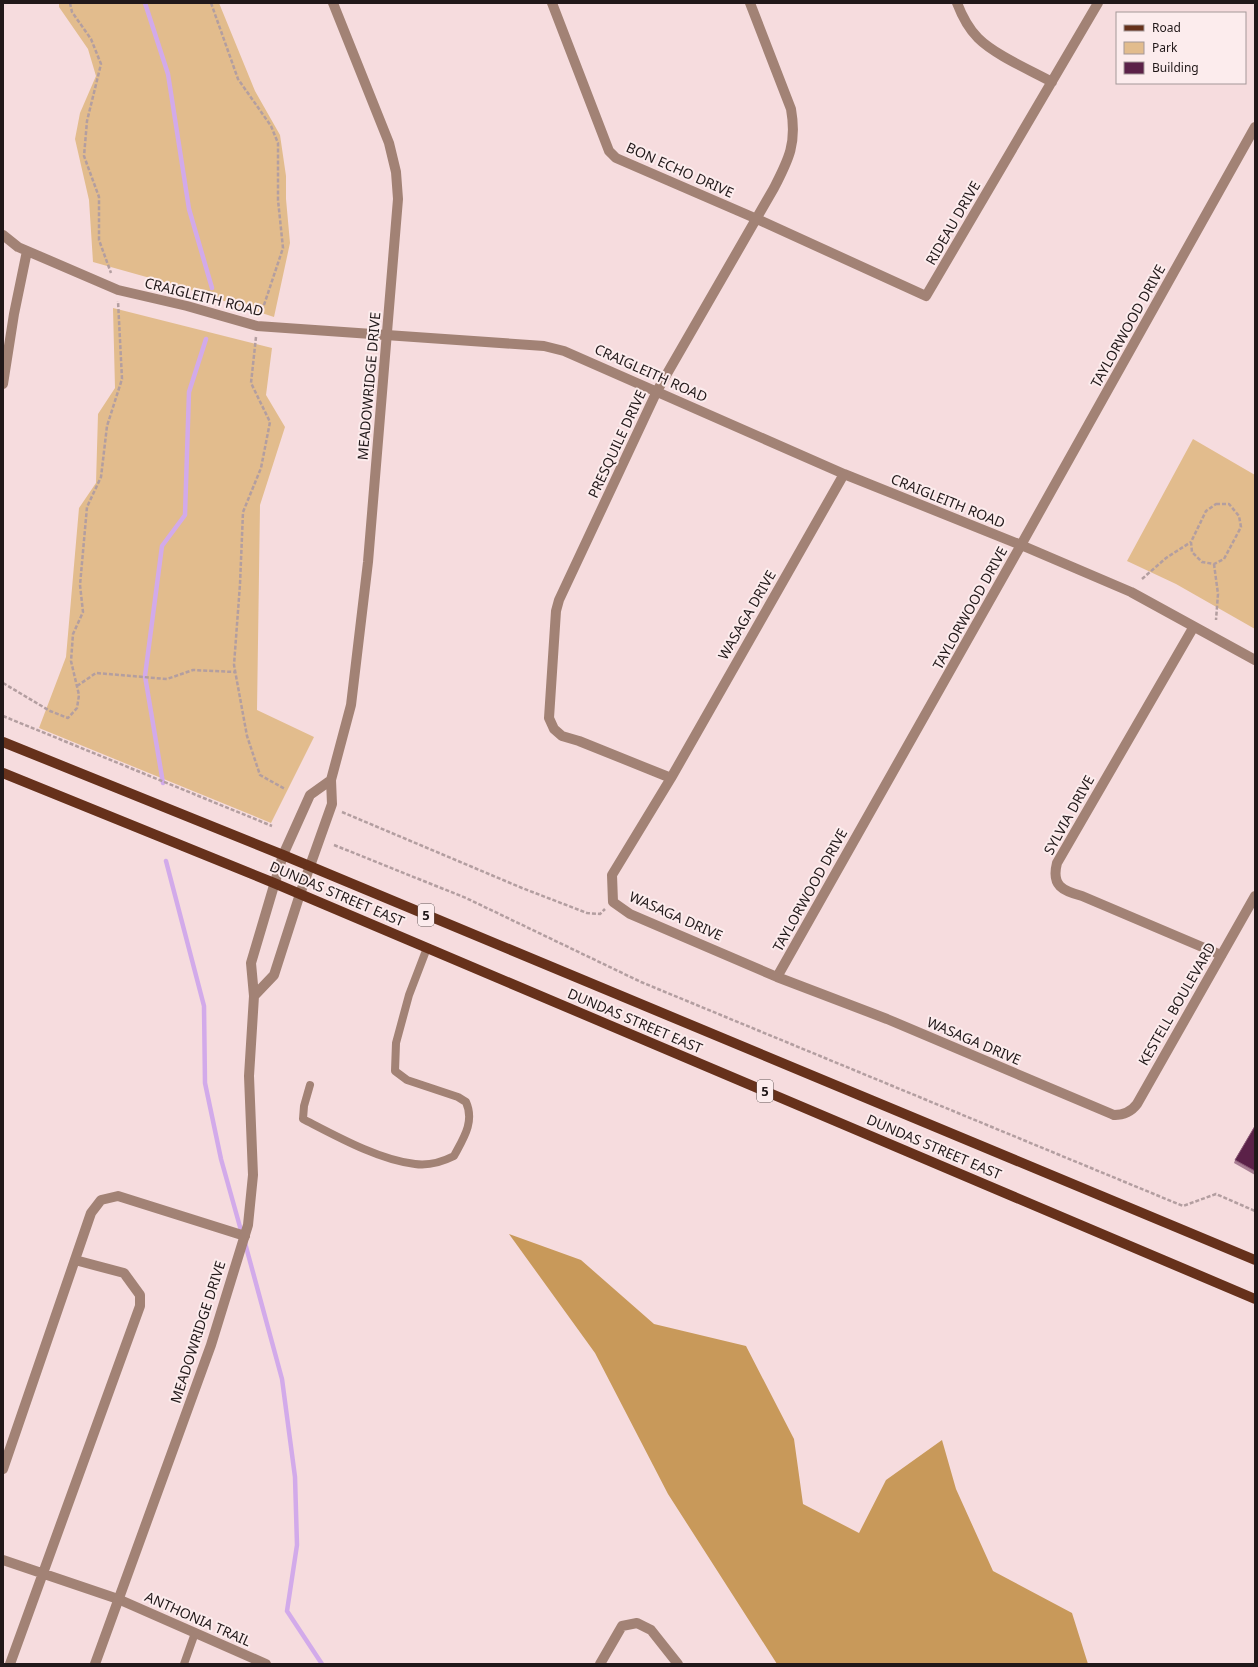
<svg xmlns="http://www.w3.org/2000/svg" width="1258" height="1667" font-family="'Noto Sans',sans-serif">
	<rect width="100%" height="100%" fill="#f6dcde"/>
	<path fill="#e2bc8d" d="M59,3H219L255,91L280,135L286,176V199L290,243L274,317L175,285L93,262L89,200L75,139L80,113L96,76L88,49L59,7Z
		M113,308L272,348L266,395L285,427L260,505L257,710L314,737L271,823L39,728L66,657L79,508L96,483L98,414L115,388Z
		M1193,439L1255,475V629L1176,584L1127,561Z"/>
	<path fill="#c8995a" d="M509,1234L581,1260L654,1324L746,1346L794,1439L803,1504L859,1533L886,1480L942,1440L956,1489L993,1571L1072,1613L1088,1664H777L668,1494L595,1353Z"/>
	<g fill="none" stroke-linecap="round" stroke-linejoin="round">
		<path stroke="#d2aaea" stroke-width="4.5" d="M145,3L168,74L189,209L212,288
			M163,783L145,676L162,546L185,515L189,392L206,339
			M166,861L204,1006L205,1083L221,1159L242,1234
			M245,1243L282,1379L295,1477L297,1545L287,1611L322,1664"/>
		<path stroke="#b39ea0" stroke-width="2.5" stroke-dasharray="4 2" stroke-linecap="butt" d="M70,3L72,12L91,39L101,64L87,121L84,156L99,197V240L111,273
			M211,3L238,79L271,126L278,143V200L283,248L261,314
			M256,337L251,383L270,422L261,468L243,512L240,584L234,665L247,736L260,775L285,789
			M1216,504H1229L1239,516L1241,527L1224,559L1214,564L1202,562L1192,552L1191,542L1206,511Z
			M1214,564L1218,594L1216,620
			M1142,579L1166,558L1191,542
			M3,683L50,711L68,718L77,708L79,695L71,661L73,634L83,612L80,585L87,507L101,477L107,426L122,379L118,301
			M77,686L96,673L167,679L193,670L235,672
			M3,716L272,826
			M342,812L522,888L587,913L600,914L605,909
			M334,845L466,898L641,982L1183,1206L1216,1194L1255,1211"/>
		<path stroke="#a28275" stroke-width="8" d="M310,1085L304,1106L303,1119C336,1136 379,1160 415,1164C429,1166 442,1162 454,1156C463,1139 475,1122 466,1102L458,1097L407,1080L395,1071L396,1043L409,995L427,948
			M184,1664L195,1633"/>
		<path stroke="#a28275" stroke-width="10" d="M552,3L609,151L616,158L757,219L926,296L1098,3
			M957,3C962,16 968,28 978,38C995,55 1030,70 1052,82
			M3,235L18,247L118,290L187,306L257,326L544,346L564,351L844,474L1021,545L1131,592L1255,660
			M3,384L14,314L27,251
			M844,474L671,778L612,875L613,902L630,914L777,977L887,1019L1114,1115
			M1193,628L1057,863C1051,886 1063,891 1082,896L1221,955
			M671,778L579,741L562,736L554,729L549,718L556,611L559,600L657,391L774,188C789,159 797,143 791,109L750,3
			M777,977L1021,545L1255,127
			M3,1469L91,1213L101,1200L118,1196L245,1236
			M3,1560L118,1599L266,1664
			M10,1664L140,1306V1295L124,1273L75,1260
			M600,1664L622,1626L637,1623L651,1630L678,1664"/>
		<path stroke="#a28275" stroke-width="10" d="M254,996L274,975L300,894L332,804L331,780L351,705L368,562L398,199L396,172L389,143L333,3
			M1114,1115C1124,1115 1131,1112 1137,1104L1255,896
			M95,1664L211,1345L248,1225L253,1175L249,1076L254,996L251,963L283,855L310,795L331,780"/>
		<path stroke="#66311b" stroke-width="10" d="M3,742L283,855L1255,1260
			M3,773L274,883L1255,1299"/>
	</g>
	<path fill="#a87e93" d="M1255,1126V1175L1234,1163L1235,1160Z"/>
	<path fill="#5b2148" stroke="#8a5975" d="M1255,1126V1171L1235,1160Z"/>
	<g text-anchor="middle" stroke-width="4" stroke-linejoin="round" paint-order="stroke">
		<g fill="#fceced" stroke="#635859" stroke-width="1">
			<rect x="418" y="904" width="16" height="22" rx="3"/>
			<rect x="757" y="1080" width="16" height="22" rx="3"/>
		</g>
		<g font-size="13" font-weight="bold" fill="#211819">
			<text x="426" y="920">5</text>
			<text x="765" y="1096">5</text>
		</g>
		<g font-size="14" fill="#211819" stroke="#fceced">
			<text transform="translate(680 170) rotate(24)" y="5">BON ECHO DRIVE</text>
			<text transform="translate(953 223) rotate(-60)" y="5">RIDEAU DRIVE</text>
			<text transform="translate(204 297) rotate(14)" y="5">CRAIGLEITH ROAD</text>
			<text transform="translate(1128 326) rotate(-61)" y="5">TAYLORWOOD DRIVE</text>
			<text transform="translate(651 373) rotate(24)" y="5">CRAIGLEITH ROAD</text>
			<text transform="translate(369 386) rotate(-85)" y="5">MEADOWRIDGE DRIVE</text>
			<text transform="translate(617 444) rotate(-65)" y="5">PRESQUILE DRIVE</text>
			<text transform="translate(948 501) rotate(22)" y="5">CRAIGLEITH ROAD</text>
			<text transform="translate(970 608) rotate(-61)" y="5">TAYLORWOOD DRIVE</text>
			<text transform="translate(747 615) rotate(-60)" y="5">WASAGA DRIVE</text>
			<text transform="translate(1069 815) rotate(-61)" y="5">SYLVIA DRIVE</text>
			<text transform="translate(810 890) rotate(-61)" y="5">TAYLORWOOD DRIVE</text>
			<text transform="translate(337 894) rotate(23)" y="5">DUNDAS STREET EAST</text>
			<text transform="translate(676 916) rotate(24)" y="5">WASAGA DRIVE</text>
			<text transform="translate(1177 1004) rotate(-60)" y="5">KESTELL BOULEVARD</text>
			<text transform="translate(635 1021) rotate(23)" y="5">DUNDAS STREET EAST</text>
			<text transform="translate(974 1041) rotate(23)" y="5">WASAGA DRIVE</text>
			<text transform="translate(934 1147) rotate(23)" y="5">DUNDAS STREET EAST</text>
			<text transform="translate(198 1332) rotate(-72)" y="5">MEADOWRIDGE DRIVE</text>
			<text transform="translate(198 1619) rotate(24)" y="5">ANTHONIA TRAIL</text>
		</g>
	</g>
	<rect width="1258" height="1667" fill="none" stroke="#211819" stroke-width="8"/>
	<rect x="1116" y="12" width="130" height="72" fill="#fceced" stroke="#a49798"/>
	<rect x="1124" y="25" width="20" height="6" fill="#66311b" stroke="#a49798"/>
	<text x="1152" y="32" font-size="12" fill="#211819">Road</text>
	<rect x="1124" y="42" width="20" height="12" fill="#e2bc8d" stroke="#a49798"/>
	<text x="1152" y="52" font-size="12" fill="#211819">Park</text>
	<rect x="1124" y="62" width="20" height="12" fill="#5b2148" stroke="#a49798"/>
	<text x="1152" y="72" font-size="12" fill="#211819">Building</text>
</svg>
